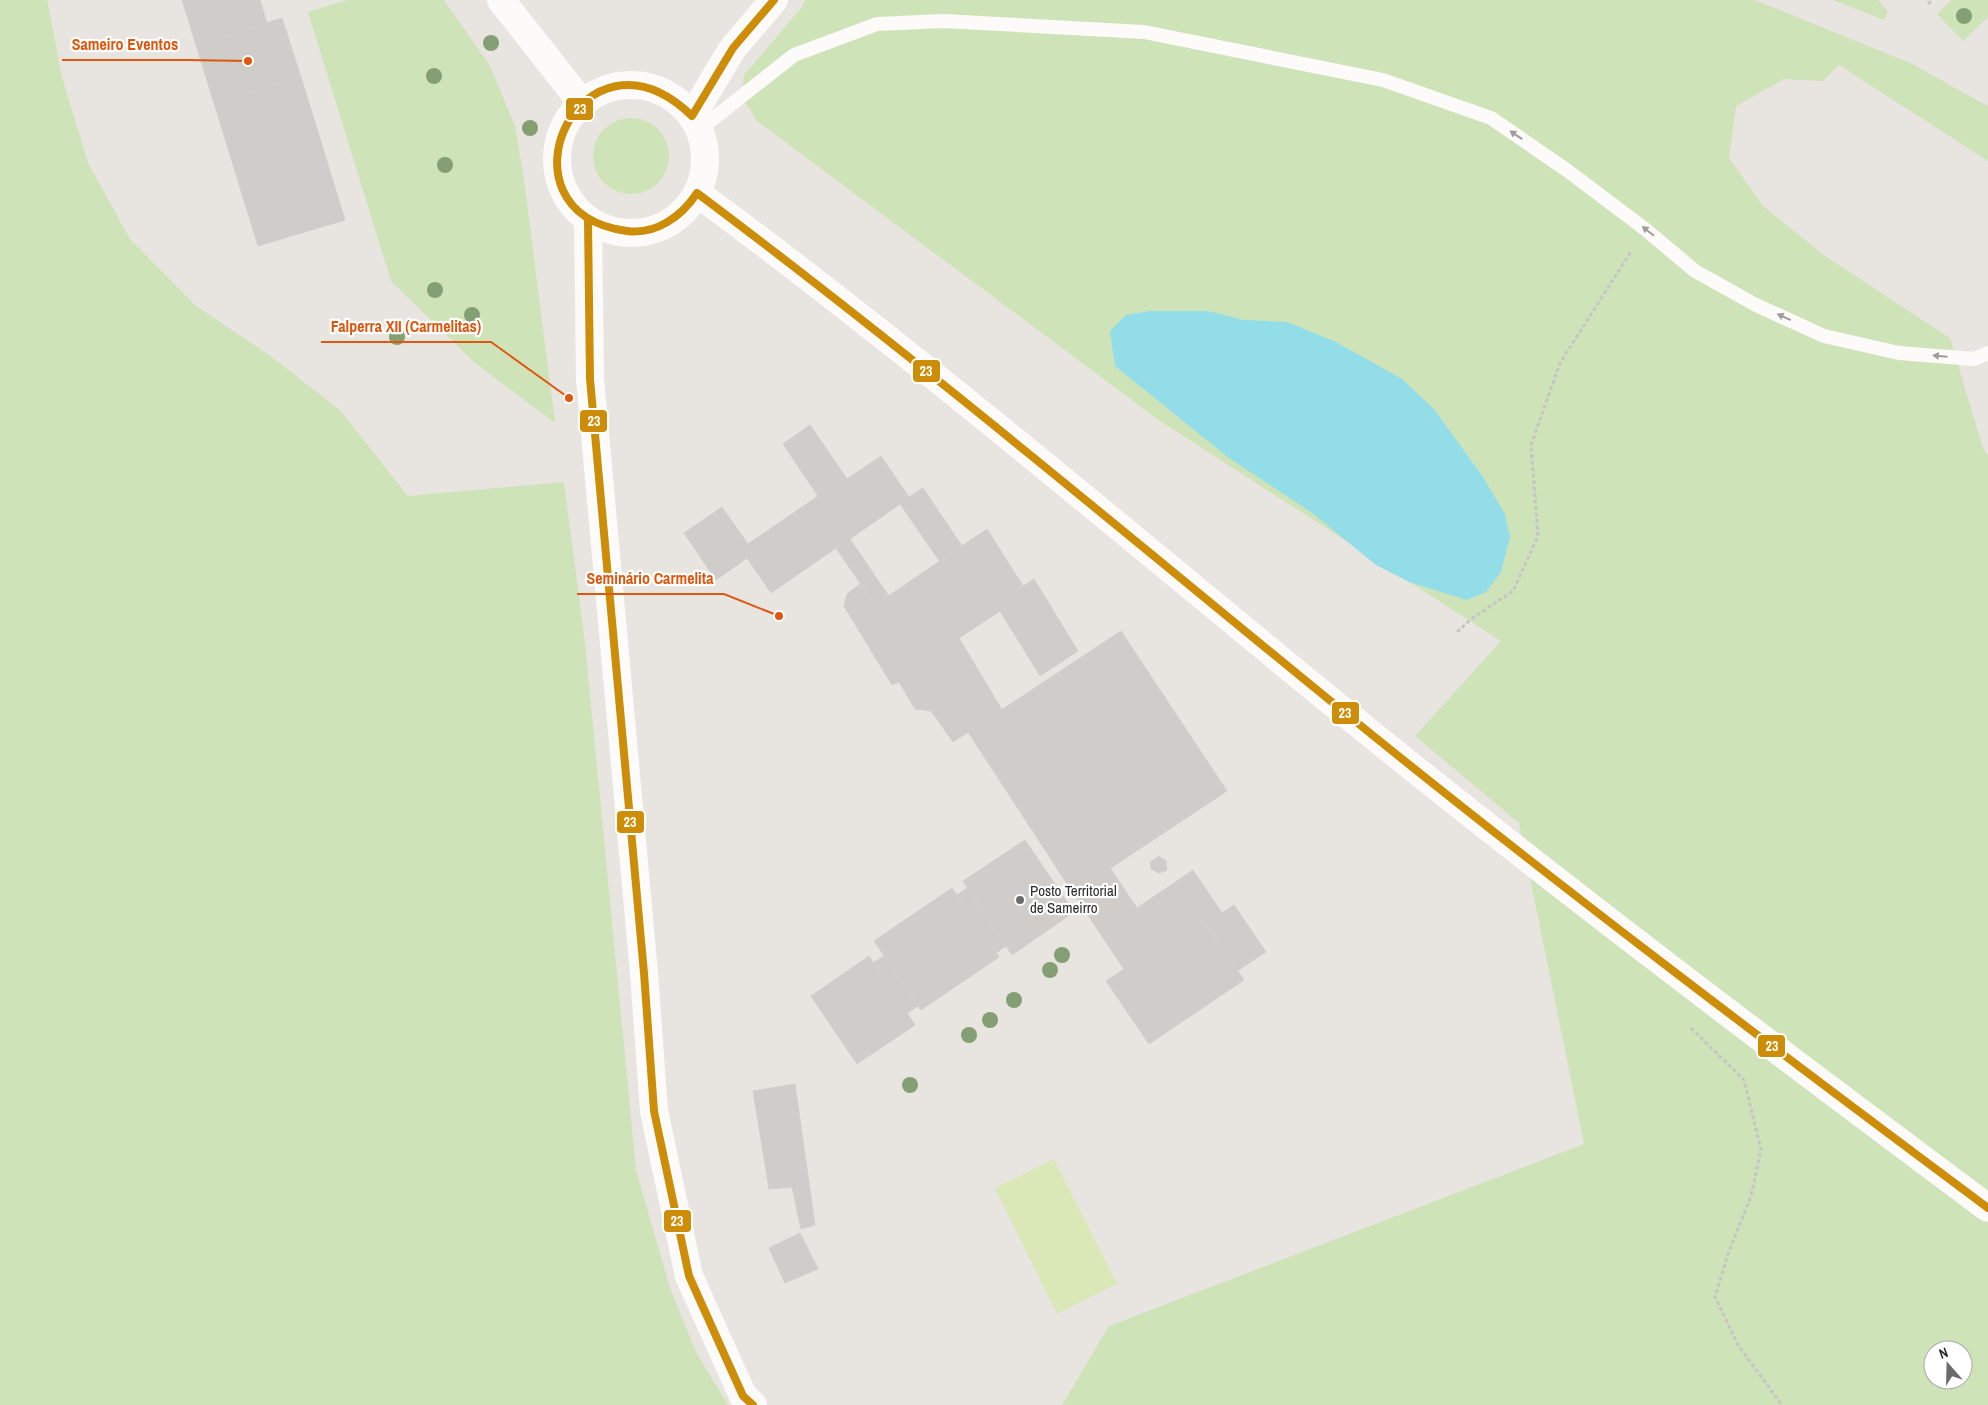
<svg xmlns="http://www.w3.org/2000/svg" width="1988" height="1405" font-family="'Archivo Narrow',sans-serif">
	<rect width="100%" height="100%" fill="#e8e4e0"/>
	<path fill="#cfe3b8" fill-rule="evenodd" d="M0,0H47L62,77L88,163L130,239L196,306L269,355L340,410L408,496L564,482L585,643L636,1170L670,1288L696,1352L728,1405H0Z
		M347,0H444L490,66L515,126L524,179L555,423L475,363L391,281L308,12Z
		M805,0H1755L1910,63L1988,106V161L1839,65L1823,81L1784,79L1736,106L1729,158L1763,206L1825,256L1950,338L1983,448L1988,456V1405H1062L1109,1326L1584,1144L1519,823L1415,736L1501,641L1160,421L757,121L742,97L744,75L802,7ZM1933,1350H1963V1380H1933Z
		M1833,0H1878L1888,11L1884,20Z
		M1951,0H1988V17L1963,41L1937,14Z
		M593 156a38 38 0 1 1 76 0a38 38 0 1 1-76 0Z"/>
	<path fill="#dae7b6" d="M1054,1159L1117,1284L1057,1314L995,1188Z"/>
	<path fill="#93dde9" d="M1150,311H1208L1244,320L1287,322L1336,342L1402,379L1434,409L1483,477L1505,514L1510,537L1501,572L1486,592L1467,600L1409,582L1376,565L1311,512L1229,458L1115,366L1110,331L1126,315Z"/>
	<path fill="#cfccc9" stroke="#d3cfcc" d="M182,0H260L267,23L196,45Z
		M282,18L301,77L214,103L196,45Z
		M301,77L345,220L258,246L214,103Z
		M810,425L847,479L881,456L909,497L923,488L962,546L940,562L900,504L850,539L888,595L875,605L836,548L771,593L747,558L716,580L684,533L722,507L748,544L818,496L783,444Z
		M987,529L1023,586L1034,579L1078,651L1040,676L1000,611L959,638L1002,710L953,742L931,711L915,709L899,682L892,685L844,606L847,594L860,584L875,605Z
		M1121,631L1227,791L1073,893L968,732Z
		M1025,840L1074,912L1012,955L963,881Z
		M1159,856L1166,861L1167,870L1159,873L1151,869L1150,862Z
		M1110,868L1137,908L1193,870L1222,913L1206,924L1201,918L1124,969L1073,893Z
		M952,888L999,957L921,1010L874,941Z
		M967,888L1006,946L996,953L957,895Z
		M1234,905L1266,952L1237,971L1206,924Z
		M1201,918L1244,980L1149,1044L1106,981Z
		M869,956L915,1025L857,1064L811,996Z
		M884,956L918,1006L907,1013L873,963Z
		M795,1084L815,1225L801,1229L792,1187L769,1189L753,1091Z
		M800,1233L818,1269L785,1283L769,1248Z"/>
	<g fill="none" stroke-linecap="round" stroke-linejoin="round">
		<path stroke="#c6c6c5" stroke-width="3" stroke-dasharray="4 2.5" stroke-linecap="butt" d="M1928,4L1932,0
			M1457,632L1470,620L1513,591L1538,536L1531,445L1560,363L1632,250
			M1691,1028L1744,1080L1761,1150L1751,1196L1728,1254L1715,1297L1738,1345L1782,1405"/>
		<path stroke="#fcfbfa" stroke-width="14" d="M699,130L794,55L877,24L944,21L1144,32L1383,80L1491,118L1568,171L1645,229L1695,271L1756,305L1824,336L1899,353L1974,359L1988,353"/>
		<path stroke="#fcfbfa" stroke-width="28" d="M692,116L733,48L774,0
			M697,193C925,361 1140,546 1360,725C1565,891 1776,1050 1988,1208"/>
		<path stroke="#fcfbfa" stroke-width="28" d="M501,0L582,103
			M557 159a74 74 0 1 1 148 0a74 74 0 1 1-148 0Z
			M588,220L590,379L644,973L654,1111L689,1276L743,1396L753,1405"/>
		<defs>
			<path id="bus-1" d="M774,0L733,48L692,116C581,9 488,213 627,231C656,235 682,216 697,193C924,363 1140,546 1360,725C1565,891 1776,1050 1988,1208
				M588,220L590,379L644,973L654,1111L689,1276L743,1396L753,1405"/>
		</defs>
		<use href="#bus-1" stroke="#fff" stroke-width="11"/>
		<use href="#bus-1" stroke="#ce8d08" stroke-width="8"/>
	</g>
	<g fill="#849f73">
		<circle cx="1964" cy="16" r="8"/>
		<circle cx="491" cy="43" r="8"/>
		<circle cx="434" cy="76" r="8"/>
		<circle cx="530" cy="128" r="8"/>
		<circle cx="445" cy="165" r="8"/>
		<circle cx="435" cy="290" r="8"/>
		<circle cx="472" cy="315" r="8"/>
		<circle cx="397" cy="337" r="8"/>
		<circle cx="1062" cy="955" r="8"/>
		<circle cx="1050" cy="970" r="8"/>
		<circle cx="1014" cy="1000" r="8"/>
		<circle cx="990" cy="1020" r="8"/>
		<circle cx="969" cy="1035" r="8"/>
		<circle cx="910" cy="1085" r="8"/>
	</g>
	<defs><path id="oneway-solid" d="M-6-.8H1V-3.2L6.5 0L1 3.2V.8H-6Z" transform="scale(1.25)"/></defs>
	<g fill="#9e9d9c">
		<use href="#oneway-solid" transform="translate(1516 135) rotate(-146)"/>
		<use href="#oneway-solid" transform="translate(1648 231) rotate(-141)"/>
		<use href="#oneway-solid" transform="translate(1784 317) rotate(-155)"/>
		<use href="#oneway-solid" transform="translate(1940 356) rotate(-175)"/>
	</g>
	<circle fill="#6c6b6a" stroke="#fff" stroke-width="2" cx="1020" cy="900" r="5"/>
	<g text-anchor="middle" stroke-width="4.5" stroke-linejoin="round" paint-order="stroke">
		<g font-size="15" fill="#2a2a2a" stroke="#fff" text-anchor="start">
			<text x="1030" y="896">Posto Territorial<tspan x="1030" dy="17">de Sameirro</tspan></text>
		</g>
	</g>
	<path fill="none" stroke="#de570e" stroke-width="2" d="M248 61L188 60H62M569 398L491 342H321M779 616L724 594H577"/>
	<g fill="#de570e" stroke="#fff" stroke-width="2">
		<circle cx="248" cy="61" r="5"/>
		<circle cx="569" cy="398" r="5"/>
		<circle cx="779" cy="616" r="5"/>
	</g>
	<g font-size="16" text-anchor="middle" font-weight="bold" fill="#de570e" stroke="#fff" stroke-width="4.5" stroke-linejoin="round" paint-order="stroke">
		<text x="125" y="50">Sameiro Eventos</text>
		<text x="406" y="332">Falperra XII (Carmelitas)</text>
		<text x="650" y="584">Seminário Carmelita</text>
	</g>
	<g stroke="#fff" stroke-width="2">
		<rect x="565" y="97" width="29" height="24" rx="5" fill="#ce8d08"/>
		<rect x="912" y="359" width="29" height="24" rx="5" fill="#ce8d08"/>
		<rect x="579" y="409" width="29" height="24" rx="5" fill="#ce8d08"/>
		<rect x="1331" y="701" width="29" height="24" rx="5" fill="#ce8d08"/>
		<rect x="616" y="810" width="29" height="24" rx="5" fill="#ce8d08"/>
		<rect x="1757" y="1034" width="29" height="24" rx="5" fill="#ce8d08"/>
		<rect x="663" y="1209" width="29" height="24" rx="5" fill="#ce8d08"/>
	</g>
	<g font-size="14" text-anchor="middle" font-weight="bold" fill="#fff">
		<text x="580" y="114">23</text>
		<text x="926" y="376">23</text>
		<text x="594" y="426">23</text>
		<text x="1345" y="718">23</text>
		<text x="630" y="827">23</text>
		<text x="1772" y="1051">23</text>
		<text x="677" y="1226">23</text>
	</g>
	<g transform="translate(1948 1365) rotate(340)"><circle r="24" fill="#ffffff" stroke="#aaaaaa"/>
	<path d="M0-4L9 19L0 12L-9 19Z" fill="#6c6b6a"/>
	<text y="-8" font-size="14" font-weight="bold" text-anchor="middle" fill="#2a2a2a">N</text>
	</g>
</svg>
